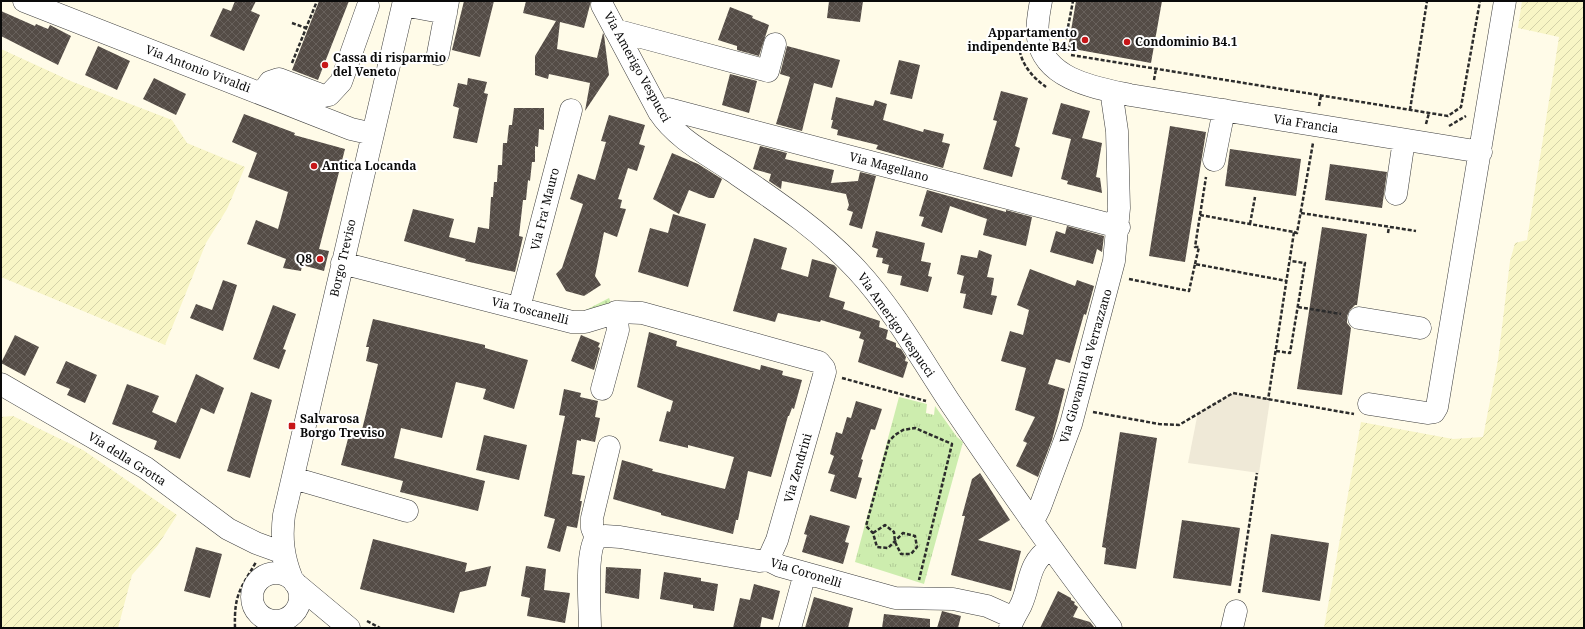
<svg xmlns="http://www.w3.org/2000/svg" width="1585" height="629" font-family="'Noto Serif',serif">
	<defs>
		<pattern id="farmland-furrows" width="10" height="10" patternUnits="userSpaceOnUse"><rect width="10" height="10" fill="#f8f5c5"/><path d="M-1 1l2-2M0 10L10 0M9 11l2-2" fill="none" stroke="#d3d1a8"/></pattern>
		<pattern id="grass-dots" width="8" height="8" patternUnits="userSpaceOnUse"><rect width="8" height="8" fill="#cdedae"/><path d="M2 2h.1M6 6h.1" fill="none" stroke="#afca94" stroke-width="1.8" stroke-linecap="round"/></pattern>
		<pattern id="park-tufts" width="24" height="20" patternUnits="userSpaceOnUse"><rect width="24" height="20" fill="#cdedae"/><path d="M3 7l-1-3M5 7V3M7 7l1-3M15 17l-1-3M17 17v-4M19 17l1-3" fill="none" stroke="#afca94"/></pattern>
		<pattern id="building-cross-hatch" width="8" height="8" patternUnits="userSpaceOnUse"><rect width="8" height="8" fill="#544c46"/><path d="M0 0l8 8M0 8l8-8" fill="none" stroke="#68615c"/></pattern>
	</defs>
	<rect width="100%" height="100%" fill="#fffbe8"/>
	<path fill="url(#farmland-furrows)" d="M1522,1H1584V628H1324L1361,422L1453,439L1483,437L1498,360L1510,261L1515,243L1527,240L1559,37L1518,28Z
		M1,49L73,82L172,120L187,143L245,167L227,209L206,243L165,345L1,277Z
		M13,416L83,450L177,515L158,545L132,575L118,628H1V417Z"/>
	<path fill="url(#grass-dots)" d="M609,298L611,303L582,312Z"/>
	<path fill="url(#park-tufts)" d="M899,397L927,404L926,413L934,415L935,406L957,437L963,442L924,584L855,562Z"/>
	<path fill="#efe9d7" d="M1233,393L1270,400L1259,473L1188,463L1198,412Z"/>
	<path fill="url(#building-cross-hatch)" d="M235,1H256L251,11L260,15L244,51L210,36L223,8L231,11Z
		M319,1H349L318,80L292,70Z
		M464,1H494L480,57L452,50Z
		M526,1H591L584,28L560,22L557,49L597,58L603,33L604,35L609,75L585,111L590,83L549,74L548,79L535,75V56L556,21L523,13Z
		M829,1H863L860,22L827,18Z
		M1076,1H1162L1151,63L1068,48Z
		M730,7L753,16L752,18L769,25L759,56L737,50V46L718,40Z
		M1,11L35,26L36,24L48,29L50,25L71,36L58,65L1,36Z
		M98,46L130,61L117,90L85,75Z
		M787,46L840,60L832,88L814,83L802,131L776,124L790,77L780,74Z
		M899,60L920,65L912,99L890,94Z
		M730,74L757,81L749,113L722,105Z
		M154,78L186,94L176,115L143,99Z
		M468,78L487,82L484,93L488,94L477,143L453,138L459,108L453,106L458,83L467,85Z
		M1001,91L1028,98L1015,146L1020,148L1012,177L983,169L997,121L993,120Z
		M836,97L873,106L875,100L887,104L883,120L923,132L924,129L944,134L942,142L950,144L943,168L876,149L878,145L837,135L838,130L831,128L833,120H831Z
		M1061,103L1090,111L1082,138L1102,143L1096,177L1100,178L1102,193L1067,184L1068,181L1061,179L1071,139L1052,134Z
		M514,108H544V130L539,129L538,147L535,146V162H532L530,181L528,180L526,200H523L519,236L523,237L515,272L465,261L466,259L404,241L413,209L454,219L449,237L475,243L478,227L489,229L491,197H493L494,182H497L498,165H502L503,143H507L509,125H512Z
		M244,114L295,133L294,135L345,149L319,249L329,251L324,271L302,265L301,271L283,268L286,259L247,244L256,220L278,229L288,192L248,177L257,153L232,142Z
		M609,115L645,125L639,144L645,146L637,171L628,168L618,199L622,200L620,208L626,209L617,237L604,232L595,276L601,285L584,296L566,291L556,274L562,268L583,204L570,199L578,174L595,180L606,142L601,141Z
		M1170,126L1206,132L1185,262L1149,256Z
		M760,146L787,153L785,159L834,170L831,183L858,181L860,172L876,176L862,229L849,225L853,212L847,210L849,205L846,194L782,181L781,189L769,181L771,174L753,169Z
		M1230,149L1301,159L1296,196L1225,186Z
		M672,153L698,164L722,179L714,198H709L689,190L679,214L653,199Z
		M1330,164L1387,172L1382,208L1325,200Z
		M927,190L1006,212V210L1032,217L1026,246L983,235L987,219L950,206L942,233L921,226L924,217L919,216Z
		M673,214L706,224L688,287L638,272L650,228L668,233Z
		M1067,226L1104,236L1102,252L1097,249L1093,264L1050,252L1056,231L1065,234Z
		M1322,227L1367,234L1357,305H1355L1350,310L1347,316V323L1351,328L1342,395L1297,389Z
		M876,231L925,243L921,261L931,263L928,276L932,277L928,292L900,285L902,276L887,273L889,265L882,263L883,258L876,257L878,249L872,247Z
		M754,238L787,248L781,269L808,277L812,259L834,265L837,268L829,297L845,302L843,309L880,321L879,327L888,330L886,339L896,343V347L901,349L906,357L905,361L908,362L903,378L858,362L864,340L859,338L861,332L821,320L820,322L778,313L775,322L733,311Z
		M979,250L992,255L987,277L994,278L991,295L997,296L992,315L963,308L966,294L960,293L964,276L957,274L961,255L977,258Z
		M1030,269L1075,286L1077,280L1094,286L1086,315L1084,314L1070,363L1056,359L1048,384L1065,389L1052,440L1038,477L1016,466L1027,443L1023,441L1035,417L1015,410L1026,368L1001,361L1010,331L1023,335L1029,310L1017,305Z
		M223,280L237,285L223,331L190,318L196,304L212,310Z
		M273,305L296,314L283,349L286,350L279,369L253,359Z
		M373,319L485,345V348L528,360L514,409L483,399L486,389L456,382L442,438L401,428L394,458L485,481L478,511L400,492L403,481L341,465L349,435L360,438L378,364L366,361L369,347H366Z
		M649,332L677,341L676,346L760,370L761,365L783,371L782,375L802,380L794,409L792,408L789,416H788L771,477L748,471L738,520H736L733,534L661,515V513L613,499L622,460L653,469L652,471L725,489L734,457L688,445V448L659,441L667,411L670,412L673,401L637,387Z
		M15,335L39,347L25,376L1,363Z
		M581,335L600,343L598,347L600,348L594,370L571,361Z
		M66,361L97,375L85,403L67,395L70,389L56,383Z
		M196,374L224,388L214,414L201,408L180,459L154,449L157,441L112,424L127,384L159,396L152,412L176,423Z
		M564,389L581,393L580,397L598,401L595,417L600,418L595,442L581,439V441L577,440L572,474L585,476L580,501H582L577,528L567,526L560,552L547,548L555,519L544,516L565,416L559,415Z
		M251,392L272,400L250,478L227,471Z
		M856,401L882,409L875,430L871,429L861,459L863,460L858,477L862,478L856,499L830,491L835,475L828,473L834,456L830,454L836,432L842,434L847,417L851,418Z
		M1120,432L1157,438L1136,569L1104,564L1106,548L1102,547Z
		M484,435L527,445L519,480L476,470Z
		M980,473L1010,520L978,540L1021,551L1011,591L951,575L965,516H962L972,479Z
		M810,515L850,526L845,542L849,543L843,564L802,552L807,535L804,534Z
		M1182,520L1240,528L1231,586L1173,578Z
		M1271,534L1329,543L1320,601L1262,592Z
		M373,539L467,563L465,572L491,566L486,586L460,592L454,613L360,589Z
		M196,547L222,554L210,598L184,591Z
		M526,566L546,569L544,590L570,593L565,623L527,616L530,598L521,596Z
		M606,567L641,569L639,599L605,593Z
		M664,572L701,578V581L718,584L714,611L693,608V605L660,599Z
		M754,584L780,591L773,620L762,617L760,628H733L740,598L750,600Z
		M1058,591L1071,598V600L1075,602L1074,604L1078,607L1073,617L1090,622L1095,628H1040Z
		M814,597L853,608L848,628H805Z
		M942,611L961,616L958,628H937Z
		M884,614L930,619V628H882Z"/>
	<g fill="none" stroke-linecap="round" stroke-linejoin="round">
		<defs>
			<path id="minor" d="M24,1L351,129L373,134
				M1041,1C1039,13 1036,25 1038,38C1044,80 1097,88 1130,95L1481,152
				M403,5L446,13
				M602,5L659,112C676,138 707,154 732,171C776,201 821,231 857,270C893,309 920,357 949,401C1001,478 1054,554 1111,628
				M615,30L768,71L775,44
				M438,54L448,1
				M262,93L270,82L279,79L324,96L329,95L341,82L368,6
				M659,112L668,109L1119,227
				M1214,160L1224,110
				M1396,194L1404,140
				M342,263L572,322H585L618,312L642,313L819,362L824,368L825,372L777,540L768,560
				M519,308L571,110
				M1359,318L1420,328
				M1,384L146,468L228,529L256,543L278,551L284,557
				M602,389L618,330L616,312
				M1369,404L1427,413L1434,412L1437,407L1505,1
				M293,478L407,511
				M1031,520L1036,515L1040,507L1071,424L1114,261L1119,208L1117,131L1112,97L1113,92
				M596,538L605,536L620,537L759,561L768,560L780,566L895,598L953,599L987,606L1014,618
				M596,538L592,528V518L609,447
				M252 597a24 24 0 1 1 48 0a24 24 0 1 1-48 0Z
				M292,579C283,557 281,538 284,515L404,1
				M295,583L349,628
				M590,628C590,608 585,553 596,538
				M790,628L805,573
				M1010,628C1012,620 1017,613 1021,605C1031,583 1027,564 1050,548
				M1232,628L1236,611"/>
		</defs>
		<use href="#minor" stroke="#3d3d3d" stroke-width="23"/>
		<path stroke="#2c2c2c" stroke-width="2.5" stroke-dasharray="4 2" stroke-linecap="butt" d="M292,23L306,28
			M1019,45C1020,63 1032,77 1046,87
			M1066,50L1064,48L1073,1
			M1071,55L1448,116L1461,107L1480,1
			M292,63L317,1
			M1154,80L1156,69
			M1319,106L1321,95
			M1410,110L1427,1
			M1426,124L1429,113
			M1449,126L1466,116
			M1301,213L1416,231
			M1200,215L1294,232L1268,400
			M1250,224L1255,197
			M1294,232L1297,233L1313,143
			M1388,233L1389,227
			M1195,264L1199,247H1195L1206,177
			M1129,279L1189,291L1195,264L1287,281
			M1298,307L1341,314
			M1276,351L1290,353L1305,263L1290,261
			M842,378L926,401
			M1093,412L1159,424L1179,425L1233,393L1354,414
			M873,533L885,525L894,532L895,542L901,554H911L917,547L915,536L903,533L888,548L877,547L873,533L866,526L889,441L895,435L903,430L915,428L952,444L919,580
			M1239,593L1257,473
			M367,621L380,628
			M235,628C234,594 240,590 256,562"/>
		<use href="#minor" stroke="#fff" stroke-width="22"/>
	</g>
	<g fill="#c71619" stroke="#fff" stroke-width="1.5">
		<circle cx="1085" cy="40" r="4"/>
		<circle cx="1127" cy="42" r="4"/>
		<circle cx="325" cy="65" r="4"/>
		<circle cx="314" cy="166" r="4"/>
		<circle cx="320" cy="259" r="4"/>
		<rect x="288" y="422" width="8" height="8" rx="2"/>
	</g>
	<g text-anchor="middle" stroke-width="4" stroke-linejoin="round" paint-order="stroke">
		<g font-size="12" font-weight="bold" fill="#0a0a0a" stroke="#fff" text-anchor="start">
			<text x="1077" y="37" text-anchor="end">Appartamento<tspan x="1077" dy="14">indipendente B4.1</tspan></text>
			<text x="1135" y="46">Condominio B4.1</text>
			<text x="333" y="62">Cassa di risparmio<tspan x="333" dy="14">del Veneto</tspan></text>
			<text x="322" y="170">Antica Locanda</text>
			<text x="312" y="263" text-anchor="end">Q8</text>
			<text x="300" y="423">Salvarosa<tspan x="300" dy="14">Borgo Treviso</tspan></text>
		</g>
		<g font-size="12" fill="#0a0a0a" stroke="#fff">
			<text transform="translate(637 67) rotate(61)" y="4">Via Amerigo Vespucci</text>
			<text transform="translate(198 69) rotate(21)" y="4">Via Antonio Vivaldi</text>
			<text transform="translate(1306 124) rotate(9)" y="4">Via Francia</text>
			<text transform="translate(889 167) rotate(15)" y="4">Via Magellano</text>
			<text transform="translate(545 209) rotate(-76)" y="4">Via Fra' Mauro</text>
			<text transform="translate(343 258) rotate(-77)" y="4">Borgo Treviso</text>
			<text transform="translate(530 311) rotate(14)" y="4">Via Toscanelli</text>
			<text transform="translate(896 325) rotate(55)" y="4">Via Amerigo Vespucci</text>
			<text transform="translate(1086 366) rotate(-74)" y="4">Via Giovanni da Verrazzano</text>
			<text transform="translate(127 459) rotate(32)" y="4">Via della Grotta</text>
			<text transform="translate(798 468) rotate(-74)" y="4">Via Zendrini</text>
			<text transform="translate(806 573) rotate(17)" y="4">Via Coronelli</text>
		</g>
	</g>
	<rect width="1585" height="629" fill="none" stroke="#0a0a0a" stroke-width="4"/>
</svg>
